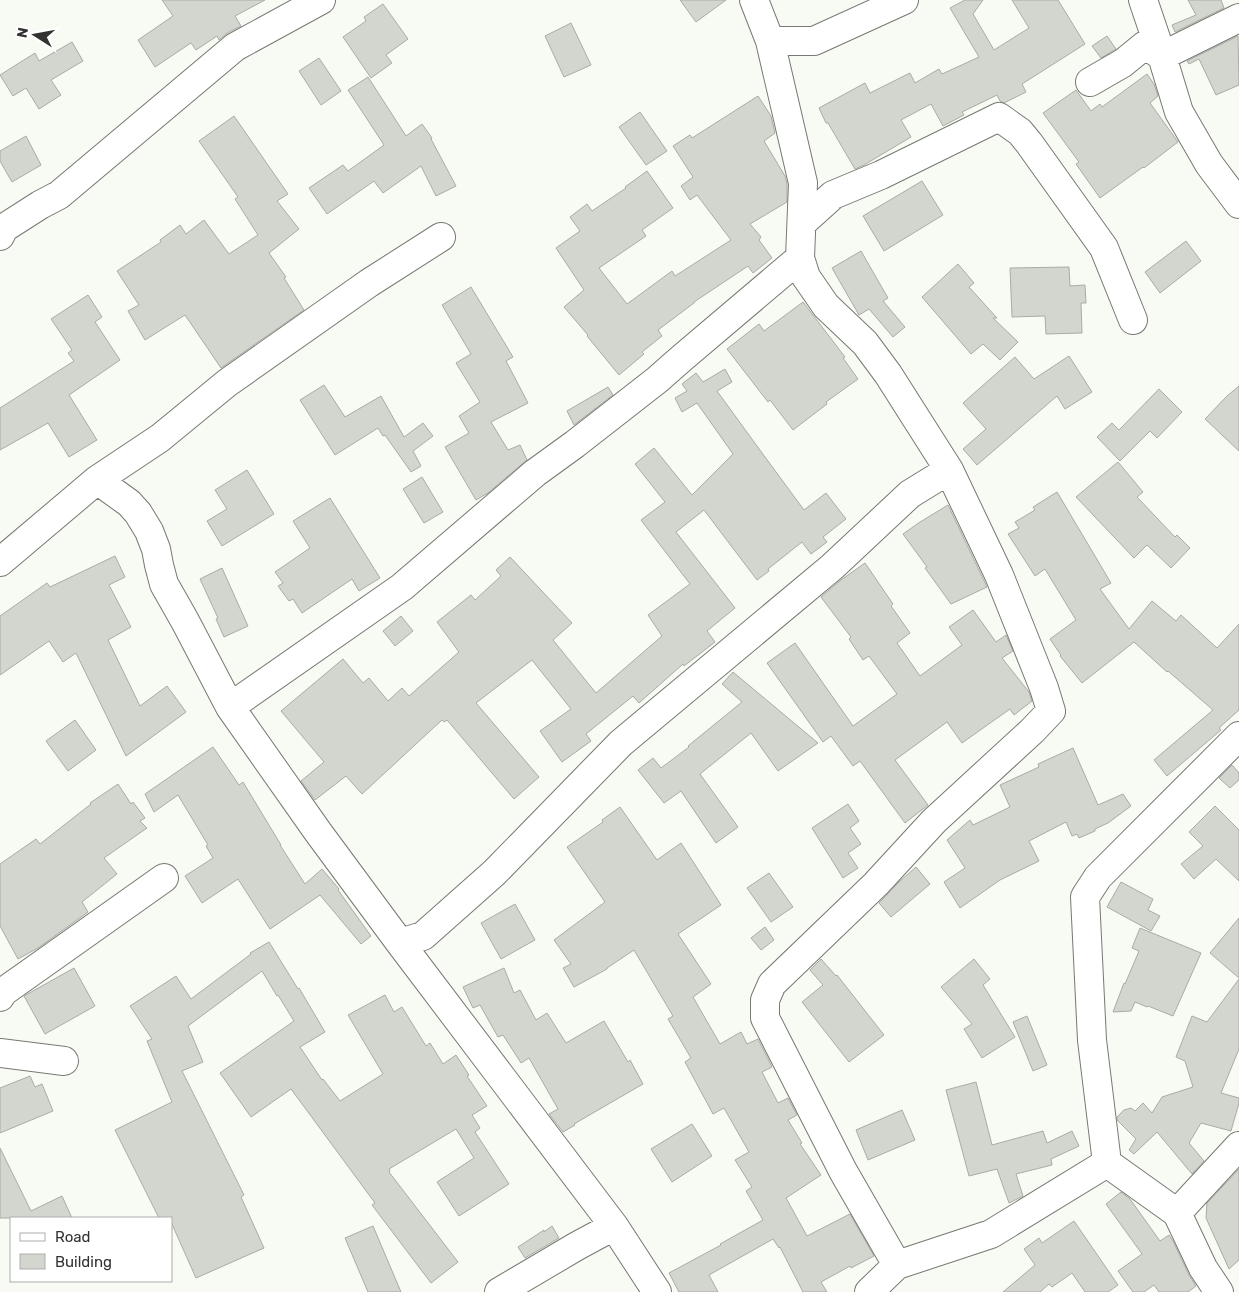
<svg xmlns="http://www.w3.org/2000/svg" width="1239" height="1292" font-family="Rubik,sans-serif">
	<rect width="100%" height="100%" fill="#f7fbf3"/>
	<path fill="#d2d6ce" stroke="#a9aca4" d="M162,0H265L235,16L241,26L227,33L219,40L217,36L196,50L191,43L155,67L138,40L173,16Z
		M680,0H726L696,22Z
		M965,0H983L973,14L994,50L1029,28L1012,0H1058L1085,44L1022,84L1026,92L1004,103L1000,101L997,95L962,112L964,115L943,126L931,104L901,120L911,137L864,165L855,169L828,123H826L819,108L865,83L870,93L910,73L915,83L939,69L942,74L979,57L950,8Z
		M1188,0H1221L1224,8L1175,32L1172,25L1196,15Z
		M383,4L408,39L386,55L392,63L371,78L343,37L366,21L364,17Z
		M571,23L591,65L564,77L545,36Z
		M1107,36L1116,49L1101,58L1092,46Z
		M1238,36L1239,85L1216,95L1199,59L1189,64L1187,61Z
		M72,42L83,61L51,80L61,95L39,109L26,88L13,96L0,75L35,53L39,61Z
		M319,58L341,91L321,105L299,71Z
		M1147,74L1154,84L1158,96L1150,103L1178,142L1144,168L1143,167L1100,198L1076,164L1079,162L1043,113L1076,90L1091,111L1100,104L1102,107Z
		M368,77L406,136L422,124L432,138L431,139L456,186L436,196L421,166L383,193L374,181L327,214L309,188L343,165L348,171L384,145L348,90Z
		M758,96L771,116L775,133L764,141L785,176L787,184V202L750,224L761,237L759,240L772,258L753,273L748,266L694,302V303L658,330L662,336L642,352L644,354L619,375L587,336L588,335L564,307L584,290L556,248L580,231L570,217L587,204L592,211L626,188L625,187L647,171L673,208L642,230L646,236L599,268L627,304L672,271L675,276L731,240L697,195L690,200L681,186L693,177L673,146L690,135L692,138Z
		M640,112L667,151L646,165L619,127Z
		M234,116L288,194L277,201L299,229L269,253L286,277L284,278L304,310L221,368L185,315L145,340L128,311L139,305L117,271L161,242L160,240L180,225L186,234L204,220L229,254L258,235L235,199L238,197L199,141Z
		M26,136L41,165L12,182L0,161V151Z
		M922,181L943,215L884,251L863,216Z
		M1186,241L1201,261L1160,293L1145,272Z
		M861,251L888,298L883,301L905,327L893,337L869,309L859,315L832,268Z
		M958,264L974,283L969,287L997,318H993L1018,342L1000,360L983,344L971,354L922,297Z
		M1069,267L1070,286L1085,285L1086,303H1081L1082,333L1046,334L1045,316L1012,317L1010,268Z
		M471,287L513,357L506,361L528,403L491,422L508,450L520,445L527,460L488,493L476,500L445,447L469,433L459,416L480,402L456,363L471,354L442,305Z
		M88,295L102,317L95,322L120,360L69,395L97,440L69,457L48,423L0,450V408L74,361L68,353L72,350L51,319Z
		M803,302L845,357L843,358L858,379L826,402L827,404L793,430L770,400L768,402L727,349L759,324L764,331Z
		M1069,356L1092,392L1065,409L1057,396L977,465L963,449L986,429L963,403L1015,357L1034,379Z
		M725,369L732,382L717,391L765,457L804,510L826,493L846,519L823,537L827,542L811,554L802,542L768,569L769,571L757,580L704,510L676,532L735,608L707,631L715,642L684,666L683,664L639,703L633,696L586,734L591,741L562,762L540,731L571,709L532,660L476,703L539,777L514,799L447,720L444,722L442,720L362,794L346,776L315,800L301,781L324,762L281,711L343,659L363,683L369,678L388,701L402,688L409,696L459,652L437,622L471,595L475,600L501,576L496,570L510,557L572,623L553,640L596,693L662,636L648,615L690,584L641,520L665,502L635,464L654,448L692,495L733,454L697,403L682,412L675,398L687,391L682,384L696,373L703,382Z
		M324,385L345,417L381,396L404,437L423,423L433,436L413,451L421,466L411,472L385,435L383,436L378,428L335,455L300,400Z
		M1239,386V451L1205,419L1227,396Z
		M608,387L613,395L574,425L567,411Z
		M1159,389L1182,412L1157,438L1150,431L1120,461L1097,437L1112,423L1119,430Z
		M1118,462L1143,492L1137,497L1175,537L1177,535L1190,548L1171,568L1147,545L1134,558L1076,497Z
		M247,470L274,514L222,546L207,521L227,509L215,490Z
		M422,477L443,512L424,523L403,489Z
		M1057,492L1111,583L1100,589L1129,629L1152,601L1176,621L1181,615L1217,648L1239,624V710L1219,728L1221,730L1167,776L1154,760L1213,710L1168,671L1167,672L1134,642L1082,683L1060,656L1061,655L1050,639L1076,620L1045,569L1035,576L1008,534L1019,528L1015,522L1035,510L1033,507Z
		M330,498L380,578L359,591L352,579L302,613L293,599L289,601L278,586L283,583L275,572L310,548L293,521Z
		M948,505L987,587L951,604L925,568L927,567L903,534L920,522Z
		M115,556L125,577L109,585L131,627L108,640L140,706L167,686L186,712L126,756L76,653L63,662L49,641L0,675V616L47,583L50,587Z
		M865,563L893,604L891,606L910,633L897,643L920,676L962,645L949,627L973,610L996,642L1006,635L1013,651L1002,658L1029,692L1032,701L1014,715L1010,709L962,743L947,722L895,760L928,805L905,823L860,761L853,766L831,736L823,742L767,663L795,643L853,726L897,694L869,656L863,660L849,639L851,637L821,597L841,580Z
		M222,568L248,626L224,637L216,619L218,618L200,579Z
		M401,616L413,631L395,646L383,631Z
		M733,672L818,743L778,771L751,733L700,774L738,827L716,843L681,791L664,803L638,770L653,758L661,768L689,747L688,746L742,702L722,684Z
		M75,720L96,750L68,771L46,741Z
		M213,747L239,785L243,782L281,845H280L305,884L322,869L339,889L338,890L371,936L361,944L320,895L270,929L238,879L202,903L185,876L213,858L206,846L208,845L178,795L154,812L145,794Z
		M1073,748L1098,805L1123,794L1131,806L1108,823L1095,829V831L1079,838L1077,834L1072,836L1066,822L1029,841L1039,861L1000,880L960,908L944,882L965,868L947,840L970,820L973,825L1010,807L1000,785L1039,767L1038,764Z
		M1232,765L1239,773V780L1230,788L1219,778Z
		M118,784L131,804L133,802L145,818L140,821L147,828L104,858L117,874L82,902L88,912L38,948L18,959L0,926V864L36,839L40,844L91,804L90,803Z
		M848,804L859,821L850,828L861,844L848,853L858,868L843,878L812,828Z
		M1215,806L1239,830V881L1216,859L1194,879L1181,864L1203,846L1189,832Z
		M620,807L657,860L681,843L721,905L678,934L711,984L693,997L720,1044L741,1032L747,1044L758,1039L772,1067L762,1072L778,1103L788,1098L797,1115L788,1120L802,1143L800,1144L821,1175L786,1198L807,1236L850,1214L874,1256L851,1268L850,1266L821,1282L827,1292H803L780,1247L779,1248L773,1239L709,1275L718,1292H679L669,1273L721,1245L720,1244L763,1220L746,1191L752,1187L735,1160L749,1152L724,1108L713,1114L685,1062L691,1058L668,1019L673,1016L634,950L607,968V969L574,987L563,968L571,964L554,940L605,902L567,847L603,822L602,820Z
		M916,867L930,884L891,917L879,903L899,882Z
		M769,873L793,907L771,922L747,888Z
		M1121,882L1153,899L1148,910L1160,916L1151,931L1107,907Z
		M515,904L535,940L501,959L481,923Z
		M1239,918V978L1210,953Z
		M765,927L774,940L761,950L751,938Z
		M1140,928L1201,953L1173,1016L1148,1006L1147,1007L1135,1002L1131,1011L1113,1012L1124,983L1125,984L1139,951L1132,948Z
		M269,942L298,989L299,988L325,1032L300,1047L322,1080L323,1079L340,1101L383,1074L348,1015L385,995L394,1012L402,1007L426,1046L430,1043L443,1064L456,1055L469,1075L467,1076L487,1106L472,1115L480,1128L475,1132L509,1184L459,1216L437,1182L474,1158L456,1129L389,1169L390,1171L389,1172L458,1262L431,1283L372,1205L375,1203L291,1089L251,1117L220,1073L294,1021L278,995L277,996L262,971L188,1026L203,1062L182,1071L244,1195L241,1197L264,1248L196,1278L171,1222V1218H159L115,1130L172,1102L147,1041L152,1039L130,1006L176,976L191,999L251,954L250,953Z
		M821,959L836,976L837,975L884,1035L849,1062L802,1002L823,985L810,970Z
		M974,959L990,979L983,985L1015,1037L982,1058L964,1029L972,1024L941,987Z
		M74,968L95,1006L45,1034L24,996Z
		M504,968L514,993L520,990L536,1020L547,1013L566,1043L604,1021L628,1062L630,1060L643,1084L574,1124L575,1125L563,1132L549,1114L558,1109L529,1058L521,1063L503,1035L498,1037L480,1005L473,1008L463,987Z
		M1239,979V1049L1221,1093L1239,1098V1103L1231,1131L1201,1123L1189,1143L1204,1161L1192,1174L1157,1132L1134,1154L1129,1150L1136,1139L1117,1120V1117L1124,1110L1131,1108L1135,1111L1143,1103L1152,1113L1162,1097L1193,1087L1185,1061L1176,1057L1192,1016L1207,1022Z
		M1027,1016L1047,1065L1033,1071L1013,1022Z
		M30,1076L35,1087L42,1084L53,1111L0,1133V1088Z
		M976,1082L992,1145L1043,1131L1047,1143L1072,1131L1079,1146L1051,1159L1052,1165L1016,1174L1023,1196L1009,1203L997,1169L969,1176L946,1090Z
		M902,1110L915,1140L868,1160L856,1130Z
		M692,1124L712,1156L672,1182L651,1149Z
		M0,1148L31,1211L62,1196L72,1218H0Z
		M1239,1169V1260L1229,1269L1206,1218L1207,1203Z
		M1121,1192L1130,1199L1160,1241L1169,1235L1173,1241L1189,1275L1196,1286L1188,1292H1159L1154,1285L1144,1292H1133L1118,1271L1142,1254L1106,1204Z
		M1074,1221L1118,1285L1108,1292H1085L1072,1273L1052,1287L1049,1284L1040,1292H1003L1035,1265L1024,1249L1039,1238L1042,1243Z
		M373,1226L401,1292H368L345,1238Z
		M552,1226L559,1238L525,1258L518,1247L544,1230V1232Z"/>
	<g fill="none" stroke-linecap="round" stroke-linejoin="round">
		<defs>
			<path id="minor" d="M754,0L770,41L803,183L800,258L806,277L826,306L865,343L888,374L949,470L999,575L1044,688L1051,711L1032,731L934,821L876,884L772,984L765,1000V1018L843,1171L897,1265
				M1143,0L1162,56L1179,112L1209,164L1239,204
				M770,41H814L904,0
				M1090,82L1123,63L1145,45L1162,56L1239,18
				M802,223L833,195L881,175L999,117L1020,132L1029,143L1104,248L1133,320
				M0,236L4,228L40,205L59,195L235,47L321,0
				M97,480L129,503L138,513L149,531L156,549L159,565L164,584L185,621L230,707L318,832L400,943L614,1226L657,1292
				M0,562L97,480L160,438L227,383L369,283L441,237
				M230,707L402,587L535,473L575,444L657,380L682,358L800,258
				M400,943L423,936L494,873L621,743L832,567L910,494L949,470
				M0,997L3,992L164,878
				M0,1053L64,1061
				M1177,1213L1239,1146
				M499,1292L577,1246L614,1226
				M869,1292L897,1265L991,1234L1107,1163
				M1219,1292L1203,1268L1177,1213L1107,1163L1092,1040L1085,897L1098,877L1239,736"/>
		</defs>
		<use href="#minor" stroke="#767972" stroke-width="30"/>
		<use href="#minor" stroke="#fff" stroke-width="28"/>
	</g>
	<rect x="10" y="1217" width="162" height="65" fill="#ffffff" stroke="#adadac"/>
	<rect x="20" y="1233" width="25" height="8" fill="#ffffff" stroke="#adadac"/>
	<text x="55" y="1242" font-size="15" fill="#323330">Road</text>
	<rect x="20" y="1254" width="25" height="15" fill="#d2d6ce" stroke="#adadac"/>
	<text x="55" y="1267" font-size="15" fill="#323330">Building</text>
	<g transform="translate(35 35) rotate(281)" stroke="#ffffff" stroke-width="4" paint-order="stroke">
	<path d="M0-4L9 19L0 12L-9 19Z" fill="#323330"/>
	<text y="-8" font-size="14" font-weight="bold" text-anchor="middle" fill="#323330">N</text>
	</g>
</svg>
